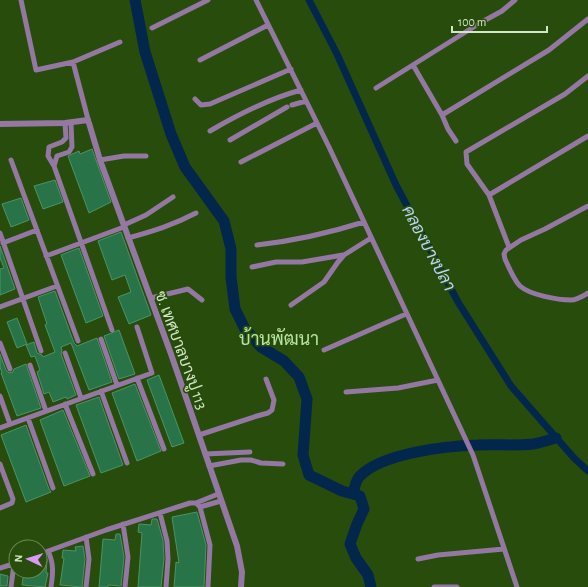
<svg xmlns="http://www.w3.org/2000/svg" width="588" height="587" font-family="'Alegreya Sans',Sarabun,sans-serif">
	<rect width="100%" height="100%" fill="#284c0b"/>
	<g fill="none" stroke-linecap="round" stroke-linejoin="round">
		<path stroke="#03264d" stroke-width="7" d="M309,0L337,54L396,185L458,302L511,386L574,458L588,471"/>
		<path stroke="#03264d" stroke-width="11" d="M135,0L145,52L171,134L185,167L224,221L231,249V277L235,309L245,329L261,347L284,361L299,377L307,399L303,455L309,475L342,491L360,496L364,509L357,524L350,544L356,558L368,575L371,587
			M353,494C354,489 356,481 359,477C381,453 446,446 478,445C496,444 515,446 533,444C540,443 548,440 556,438"/>
	</g>
	<path fill="#287448" stroke="#4c9366" d="M92,149L111,202L89,213L68,156L79,151L80,154Z
		M55,180L63,202L43,209L34,186Z
		M21,198L29,220L11,227L2,204Z
		M121,232L151,315L129,324L118,297L131,292L125,275L112,280L98,241Z
		M0,246L15,289L0,295V269L4,268L0,258Z
		M79,248L103,316L86,323L61,255Z
		M55,291L74,343L77,346L97,338L112,382L89,390L71,343L61,347L62,350L61,354L76,395L67,399L66,397L53,402L49,392L44,394L37,372L40,370L35,356L31,357L26,345L34,342L37,353L42,355L43,357L55,352L45,325L47,324L38,297Z
		M17,318L27,344L17,348L7,322Z
		M119,330L135,374L119,379L104,336Z
		M0,354L6,370L9,373L13,372L14,369L26,364L41,408L17,416L1,373H2L0,367Z
		M159,375L184,443L172,447L147,380Z
		M135,384L161,451L137,461L112,393Z
		M99,397L123,465L101,473L76,405Z
		M63,410L90,476L64,486L40,420Z
		M26,425L49,489L51,492L26,502L1,435Z
		M197,512L206,545L204,587H174L176,562L179,563L172,517Z
		M152,519H157L163,540L164,559L161,587H138L142,533L138,532L139,524L151,525Z
		M116,534H120L124,557L121,586L108,585V587H99L103,539L115,540Z
		M83,546L85,559L82,587L60,585L64,558H62L63,550L76,551L75,547Z
		M40,558L47,559V561L46,573H48L45,587L22,585L24,571H40Z
		M0,574L8,576L7,586H0Z"/>
	<g fill="none" stroke-linecap="round" stroke-linejoin="round">
		<path stroke="#9477a3" stroke-width="5" d="M21,0L36,70L73,62L120,42
			M256,0L329,147L473,455L517,587
			M152,28L208,0
			M200,60L268,25
			M73,62L89,123
			M413,65L442,115L448,129L456,141
			M376,88L480,23L502,11L515,0
			M195,99L201,105L210,104L291,69
			M292,105L306,101
			M442,115L549,50L588,19
			M65,123L66,138L62,142L49,147L48,156L54,166L112,330
			M210,131C239,114 268,99 301,90
			M230,140L287,107
			M11,160L78,341
			M100,160L124,156H146
			M241,162L317,123
			M54,166L57,156L69,152L72,147L71,123
			M489,195L588,136
			M588,206L545,229L521,240L506,250L504,254L505,259C509,268 514,280 520,286C530,295 558,300 571,300C577,300 583,296 588,293
			M124,225L146,215L173,197
			M0,233L41,351
			M128,238C154,231 173,225 196,213
			M3,243L37,230
			M257,245C293,241 329,233 364,222
			M509,247L489,195L467,164L466,152L565,94L588,76
			M46,256L124,227
			M252,267L276,262H302L343,255
			M151,298L188,289L202,300
			M291,305L324,282L338,262L344,255L371,238
			M0,307L57,286
			M101,339L117,385
			M0,343L10,369
			M324,350L406,314
			M65,353L81,398
			M30,365L46,411
			M137,378L164,449
			M101,391L127,463
			M346,392L398,388L438,380
			M0,396L10,424
			M65,404L93,474
			M28,418L53,488
			M0,428L152,373L137,327
			M199,435L257,416L268,413L272,410L274,400L266,379
			M205,454L250,452
			M0,464L13,499L12,503L0,508
			M209,466L241,460H251L261,463L283,464
			M196,503L218,494
			M200,507L221,501
			M160,513L167,541L168,559L166,587
			M123,524L128,557L125,587
			M48,551C54,563 53,574 51,587
			M40,554L106,530L190,503H196L200,507L210,545L208,587
			M418,559L438,555L504,549
			M0,568L16,563
			M11,587L14,564
			M86,587L89,559L86,537
			M434,587H457"/>
		<path stroke="#9477a3" stroke-width="6" d="M89,123L100,160L171,354L237,546L242,572L241,587
			M0,124L65,123L88,120"/>
	</g>
	<g text-anchor="middle" stroke-width="3.5" stroke-linejoin="round" paint-order="stroke">
		<g font-size="16" fill="#d2e7c6" stroke="#284c0b">
			<text transform="translate(182 350) rotate(70)" y="6">ซ. เทศบาลบางปู 113</text>
		</g>
		<g font-size="17" font-style="italic" fill="#bbd5f5" stroke="#284c0b">
			<text transform="translate(429 248) rotate(62)" y="6">คลองบางปลา</text>
		</g>
		<g font-size="18" fill="#b8e3a0" stroke="#284c0b">
			<text x="279" y="345">บ้านพัฒนา</text>
		</g>
	</g>
	<g transform="translate(28 559) rotate(274)"><circle r="19" fill="#284c0b" stroke="#6c8a56"/>
	<path d="M0-3L7 15L0 10L-7 15Z" fill="#d99af7"/>
	<text y="-6" font-size="11" font-weight="bold" text-anchor="middle" fill="#d2e7c6">N</text>
	</g>
	<path d="M452 26v6h95v-6" fill="none" stroke="#d2e7c6" stroke-width="2"/>
	<text x="458" y="26" font-size="12" fill="#d2e7c6" stroke="#284c0b" stroke-width="3" paint-order="stroke">100 m</text>
</svg>
